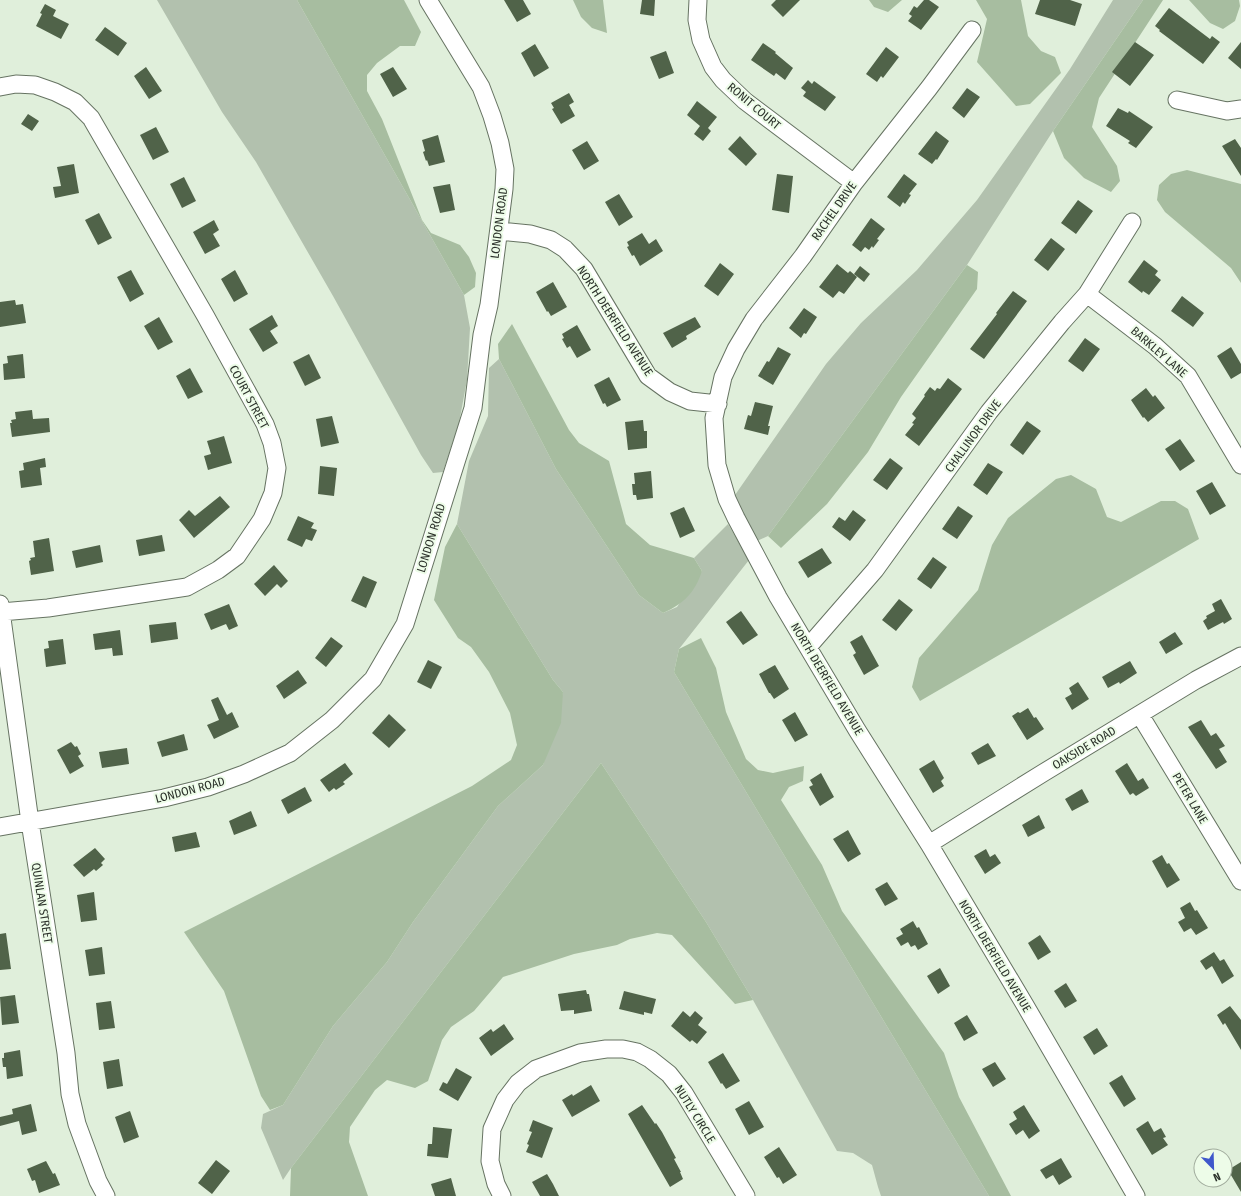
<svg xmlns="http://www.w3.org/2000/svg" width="1241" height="1196" font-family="'Fira Sans Condensed',sans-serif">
	<rect width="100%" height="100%" fill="#e0efdb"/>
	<path fill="#b2c1ae" d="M157,0H297L464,295L470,328L467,380L459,423L443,472L433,473L421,455L333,296L256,162L222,112Z
		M1113,0H1143L1053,131L967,265L768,536L757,541L736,507L735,495L826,364L861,323L917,270L977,200L1070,69Z
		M499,359L556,469L639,595L663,613L677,607L702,571L694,558L728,524L749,560L679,649L674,672L989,1196H881L878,1187L872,1165L853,1153L837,1151L753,1000L706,922L601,763L291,1168L283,1180L261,1128L263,1114L283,1105L333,1026L387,962L413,922L498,806L543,765L563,692L553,680L457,524L469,461L488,416L489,368Z"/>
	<path fill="#a7bda0" d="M297,0H404L421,32L415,46H400L377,63L367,75V91L382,119L422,220L431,233L460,245L469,257L476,273L475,287L464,295Z
		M573,0H603L607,33L592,28L581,17Z
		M869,0H902L888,12L874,7Z
		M976,0H1021L1028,36L1041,51L1055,57L1061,73L1030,104L1016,106L977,62L987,19Z
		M1143,0H1163L1099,98L1092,127L1117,166L1120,181L1111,192L1084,178L1064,158L1053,131Z
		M1189,0H1239L1240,6L1235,21L1223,29L1210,23Z
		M1187,170L1241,184V283L1231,268L1165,212L1157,200L1159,185L1171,174Z
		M967,265L978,272L977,289L901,397L868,452L827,504L781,548L768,536Z
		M512,324L569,430L579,443L609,461L626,524L650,545L694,558L702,571C695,592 684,604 663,613L639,595L556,469L499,359L498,344Z
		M1071,475L1096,489L1107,517L1121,522L1161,501H1175L1188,509L1199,539L920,701L912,687L919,658L978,590L992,545L1008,518L1056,479Z
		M457,524L553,680L563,692L561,723L543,765L498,806L413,922L387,962L333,1026L283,1105L270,1110L261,1096L224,991L184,932L472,786L511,760L517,745L510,713L489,672L471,647L458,638L434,600L445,547Z
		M701,638L716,668L726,712L746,759L758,770L773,773L804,766L803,781L789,787L781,800L822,865L842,911L944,1053L959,1097L1011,1196H989L674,672L679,649Z
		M601,763L706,922L753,1000L735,1004L672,935L657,933L630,939L617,945L574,954L503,977L474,1011L451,1027L442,1040L428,1081L415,1088L387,1080L375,1090L350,1127L349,1142L368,1196H290L291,1168Z"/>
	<path fill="#506349" d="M504,0H523L531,14L517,22Z
		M642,0H655L654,16L640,14Z
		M776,0H800L783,17L771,5Z
		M924,0H929L939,7L921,30L908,21L912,16L909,14L914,6L917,8Z
		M1040,0H1070L1082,4L1075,26L1035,14Z
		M45,4L56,10L53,16L69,24L61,39L36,26L42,14L40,13Z
		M1169,8L1210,39L1212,36L1220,42L1203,64L1159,31L1160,30L1155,26Z
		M105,27L127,43L118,56L95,40Z
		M1135,42L1154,55L1130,86L1112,72Z
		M1241,42V69L1228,58Z
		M763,43L776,52L775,53L793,68L785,80L776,73L774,76L751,60Z
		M535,44L549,68L534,77L521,53Z
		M886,47L899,57L883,78L881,76L877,82L866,74Z
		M666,51L674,73L659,79L650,57Z
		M146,67L162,91L149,99L134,76Z
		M393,67L407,89L393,97L380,74Z
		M808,80L812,84L814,81L836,97L825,111L803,96L806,92L801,88Z
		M967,88L980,97L964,118L952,108Z
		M569,93L574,102L569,105L575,116L561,124L552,109L554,108L551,103Z
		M697,101L717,117L708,128L711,131L703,141L694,134L700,126L687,115Z
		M1118,108L1128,113L1129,111L1153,127L1136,148L1128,143L1130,141L1106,126Z
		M28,114L39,121L32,131L21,124Z
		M156,127L169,152L153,160L140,135Z
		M936,131L949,141L937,160L936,159L932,164L918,154Z
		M438,135L445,162L429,166L427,160L426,161L423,152L425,151L422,140Z
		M740,136L757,154L746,166L728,149Z
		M1235,139L1241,148V176L1222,146Z
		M587,141L599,161L584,170L572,150Z
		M74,164L79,193L55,198L53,187L61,186L57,167Z
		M777,174L793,176L789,213L772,210Z
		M904,174L917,184L909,194L911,195L905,204L903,202L900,207L887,197Z
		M184,177L196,201L182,208L170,184Z
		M450,184L455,210L440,213L433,187Z
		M619,194L633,217L619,226L605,202Z
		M1078,200L1093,211L1076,234L1061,223Z
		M99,213L112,238L98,245L85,220Z
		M871,218L885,229L877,239L879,240L873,248L872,246L869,250L865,247L861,252L852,245Z
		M214,220L219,230L213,234L220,246L205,254L193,232Z
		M642,233L649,244L656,239L663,251L640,266L634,255L632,256L627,247L629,246L627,242Z
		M1051,238L1065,249L1048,271L1034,260Z
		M1144,260L1158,271L1155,275L1161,280L1149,295L1143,291L1142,293L1128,282Z
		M720,263L734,274L718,296L704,286Z
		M837,264L848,273L850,271L857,277L844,294L839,291L833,298L819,287Z
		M860,266L870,274L864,282L854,274Z
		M131,270L144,294L130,302L117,277Z
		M235,270L248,294L234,302L221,279Z
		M553,282L567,307L551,316L548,311L547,312L536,292Z
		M1013,291L1027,301L984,359L970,349L997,314L996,313Z
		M1182,296L1204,313L1193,327L1171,311Z
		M15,300L16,305L23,304L26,323L0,327V302Z
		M804,308L817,317L806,334L804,333L801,338L789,328Z
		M272,315L278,326L270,331L278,343L263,352L249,329Z
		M159,317L173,342L158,350L144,326Z
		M695,317L701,327L686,336L687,339L672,348L663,333Z
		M577,325L591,350L577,358L570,346L567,348L562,339L564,338L562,334Z
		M1085,338L1100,349L1083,372L1068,361Z
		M778,347L791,354L773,385L758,376L767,361L769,362Z
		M1231,347L1241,364V373L1231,379L1217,356Z
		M23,354L25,378L4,380L3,364L8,363L7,356Z
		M309,354L321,378L305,386L293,362Z
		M190,368L203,392L188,399L176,376Z
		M609,377L621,400L607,407L605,403L603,404L594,385Z
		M948,378L962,389L919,446L905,435L914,424L912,423L916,418L912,414L925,396L924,395L930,387L935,391L937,388L940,389Z
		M1146,388L1153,397L1155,395L1165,408L1148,422L1144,417L1143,418L1131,400Z
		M755,402L773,406L768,426H770L768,435L744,429L748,415L751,416Z
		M32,410L33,419L49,418L50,432L12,437L10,423H12L11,420L16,419L15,412Z
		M332,416L339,443L321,447L316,419Z
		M643,420L644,431H647V448L628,450L625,422Z
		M1027,421L1041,431L1023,455L1010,445Z
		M224,436L232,463L208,470L204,456L211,454L207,441Z
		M1180,439L1195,461L1180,471L1165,449Z
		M45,458L46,467L40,468L42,485L21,488L19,471L24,470L23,463Z
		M890,458L903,468L887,490L873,480Z
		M988,463L1003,472L987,495L973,485Z
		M320,466L337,468L334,496L318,494Z
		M651,471L653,498L637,500L636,495H633L632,484H635L634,473Z
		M1212,482L1226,506L1210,515L1196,491Z
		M220,496L230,507L194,538L179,520L189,510L195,516Z
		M958,506L973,516L957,539L942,529Z
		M684,507L695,531L680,538L670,513Z
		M853,510L866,520L850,541L832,527L839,517L845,521Z
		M298,516L314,523L311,528L317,530L312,541L306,539L302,547L287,540Z
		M162,535L165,551L139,556L136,540Z
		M49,538L54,571L31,575L29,561L31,560L30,558L35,557L33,541Z
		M100,545L103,562L76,568L72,551Z
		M822,548L832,563L808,578L798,562Z
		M933,557L947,567L931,589L917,579Z
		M274,565L288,581L281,588L277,584L265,596L254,584Z
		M363,576L377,582L366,608L351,601Z
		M899,599L913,610L896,631L882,620Z
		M1221,599L1232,619L1224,624L1223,622L1208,630L1203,621L1207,618L1206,616L1215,611L1212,604Z
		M229,604L238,626L229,630L226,624L211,630L204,614Z
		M741,611L758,635L743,645L726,622Z
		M176,622L178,639L151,643L149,625Z
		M120,630L123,655L113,656L112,648L95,650L93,634Z
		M1175,632L1183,644L1166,654L1159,642Z
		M862,635L879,666L864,675L853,655L856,653L850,642Z
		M331,637L343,646L326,667L315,658Z
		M63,639L66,664L46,667L44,649L49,648L48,641Z
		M428,660L442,667L431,689L417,682Z
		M1130,661L1137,673L1120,684L1119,682L1108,688L1102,677Z
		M775,665L789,689L774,699L770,693H769L759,674Z
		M298,670L307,683L284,699L276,686Z
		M1078,682L1089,699L1072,710L1065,698L1072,694L1069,688Z
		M218,697L227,715L232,712L239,727L214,739L207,725L219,720L211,700Z
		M1028,708L1034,718L1036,717L1044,729L1027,740L1012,716L1018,712L1020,713Z
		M795,712L808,735L795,742L782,720Z
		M389,714L406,730L389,748L372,733Z
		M1201,720L1211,736L1216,733L1225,746L1219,749L1227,762L1216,769L1188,727Z
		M184,734L188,750L162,757L157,742Z
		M71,742L75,747L77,746L81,754L78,756L84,766L70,774L57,750Z
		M988,743L996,756L978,765L971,753Z
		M127,748L129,764L102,768L99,752Z
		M934,760L944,778L941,781L944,786L933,793L919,769Z
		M345,763L353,774L343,782L345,784L336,790L334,788L329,792L320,780Z
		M1127,763L1138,781L1143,778L1149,788L1136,796L1133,793L1130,795L1115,771Z
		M821,773L834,797L820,806L809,787L813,785L810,780Z
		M305,787L312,801L288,814L281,800Z
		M1082,789L1089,802L1072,811L1065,799Z
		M251,811L257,826L234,835L229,821Z
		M1039,815L1045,828L1028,837L1022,825Z
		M848,830L861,854L848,862L833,839Z
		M196,832L200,847L175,852L172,837Z
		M95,848L105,859L101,863L103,865L96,871L94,869L84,877L73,865Z
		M986,849L990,857L995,854L1001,863L985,874L974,856Z
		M1162,855L1167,864L1169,863L1180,880L1167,888L1152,861Z
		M887,882L898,899L885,906L875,889Z
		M94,892L97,920L81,922L77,895Z
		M1190,902L1195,911L1197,910L1208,928L1196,935L1191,928L1184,932L1178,922L1185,918L1180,908Z
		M913,921L917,928L919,927L928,944L918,950L915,945L911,947L908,942L901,946L896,938L903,934L900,929Z
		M6,933L11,969L0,970V934Z
		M1040,935L1051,952L1038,960L1028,943Z
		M102,947L105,974L89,976L85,950Z
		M1214,952L1220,961L1224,959L1234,976L1222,984L1212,966L1206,970L1200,961Z
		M940,968L950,986L938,994L927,976Z
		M1066,983L1077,1001L1065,1008L1054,991Z
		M586,990L587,994H589L592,1011L574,1014V1010L561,1011L558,994Z
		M624,991L656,999L652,1014L644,1012V1015L619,1009Z
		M15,995L19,1023L2,1025L0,997Z
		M111,1001L115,1028L99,1030L96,1003Z
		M1230,1006L1241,1020V1050L1225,1023L1223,1025L1217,1015Z
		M683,1011L690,1017L695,1011L703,1018L698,1025L707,1032L697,1044L692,1040L690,1042L671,1026Z
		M967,1015L978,1033L964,1041L954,1023Z
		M504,1024L514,1039L491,1056L479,1038L491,1029L493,1032Z
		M1097,1028L1108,1046L1094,1055L1083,1037Z
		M20,1050L23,1076L7,1079L6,1067H3L2,1058H4V1053Z
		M723,1053L740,1081L726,1089L722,1083L721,1084L708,1062Z
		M119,1059L123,1086L107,1089L103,1062Z
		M995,1062L1006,1079L993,1087L982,1069Z
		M456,1068L472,1077L458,1101L439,1090L443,1082L447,1084Z
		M1122,1075L1136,1099L1124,1107L1109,1083Z
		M591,1085L600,1101L572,1117L562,1100L572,1094L573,1096Z
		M749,1101L764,1127L749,1135L735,1109Z
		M31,1104L37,1131L22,1135L19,1121L0,1126V1117L13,1114L12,1109Z
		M642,1105L655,1124L656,1123L662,1132L676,1158L674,1159L681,1172H680L683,1179L670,1187L628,1114Z
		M1024,1105L1040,1131L1029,1139L1023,1130L1016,1135L1009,1124L1017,1119L1013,1112Z
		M130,1111L139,1137L124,1143L115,1117Z
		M533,1120L553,1128L542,1158L526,1152L529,1145L527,1144L532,1132L529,1131Z
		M1148,1121L1154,1132L1161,1128L1166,1137L1163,1138L1168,1145L1152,1155L1136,1129Z
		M433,1127L452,1129L448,1158L427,1156L428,1144H432Z
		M779,1147L797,1175L783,1184L779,1177L777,1178L764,1157Z
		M1061,1158L1072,1177L1059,1185L1053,1175L1046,1179L1040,1170Z
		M216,1160L230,1171L212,1194L198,1183Z
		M46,1161L53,1174L55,1173L60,1185L39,1193L35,1180L32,1181L27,1169Z
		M1241,1162V1192L1228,1170Z
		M547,1174L553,1184L559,1196H540L532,1182Z
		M451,1178L456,1196H435L431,1184Z"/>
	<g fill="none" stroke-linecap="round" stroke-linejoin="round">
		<defs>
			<path id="minor" d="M698,0L697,20L701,40L713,67L723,80L745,101L854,183
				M972,30L929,88L854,183L803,256L754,319L736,349L723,377L714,418L717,465L727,499L736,518L778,597L857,730L929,844L1025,1005L1136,1196
				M0,87L16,84L35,85L55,92L75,102L91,118L205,315L265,424L272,443L277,468L273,493L262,519L237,556L218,570L187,587L48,608L1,612
				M1177,100L1227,111L1241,109
				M499,231L530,234L551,240L565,249L584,269L648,376L670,392L690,401L718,404
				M1087,294L1155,346L1188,376L1241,465
				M0,604L30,822L66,1053L70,1094L77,1124L98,1181L106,1196
				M808,647L875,570L989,412L1062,322L1087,294L1132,222
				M1140,715L1241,881
				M0,827L164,798L208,787L244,774L290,753L332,720L373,679L405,624L473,408L482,335L489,305L504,189L505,169L500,143L492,116L481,87L428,0
				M929,844L1043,773L1196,680L1241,656
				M502,1196L496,1184L490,1161L492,1129L505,1100L518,1083L536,1069L580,1053L606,1049H623L637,1052L650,1059L669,1074L684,1093L746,1196"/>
		</defs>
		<use href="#minor" stroke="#667362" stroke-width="19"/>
		<use href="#minor" stroke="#fff" stroke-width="17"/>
	</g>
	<g text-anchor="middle" stroke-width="4" stroke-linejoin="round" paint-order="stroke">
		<g font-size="12" fill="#2c322b" stroke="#edfce8">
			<text transform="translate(754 106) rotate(40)" y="4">RONIT COURT</text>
			<text transform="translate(834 211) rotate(-55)" y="4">RACHEL DRIVE</text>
			<text transform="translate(499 223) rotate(-83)" y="4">LONDON ROAD</text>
			<text transform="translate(615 321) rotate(57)" y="4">NORTH DEERFIELD AVENUE</text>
			<text transform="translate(1159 352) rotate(41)" y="4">BARKLEY LANE</text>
			<text transform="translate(249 397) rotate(62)" y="4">COURT STREET</text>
			<text transform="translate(973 436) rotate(-54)" y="4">CHALLINOR DRIVE</text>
			<text transform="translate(431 538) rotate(-73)" y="4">LONDON ROAD</text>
			<text transform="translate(827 679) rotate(59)" y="4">NORTH DEERFIELD AVENUE</text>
			<text transform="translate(1084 748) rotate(-31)" y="4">OAKSIDE ROAD</text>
			<text transform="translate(190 790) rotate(-15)" y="4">LONDON ROAD</text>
			<text transform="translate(1190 798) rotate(59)" y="4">PETER LANE</text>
			<text transform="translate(42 903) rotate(81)" y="4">QUINLAN STREET</text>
			<text transform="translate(995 956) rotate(59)" y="4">NORTH DEERFIELD AVENUE</text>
			<text transform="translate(695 1114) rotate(58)" y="4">NUTLY CIRCLE</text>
		</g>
	</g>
	<g transform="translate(1213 1168) rotate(157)"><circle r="19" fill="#edfce8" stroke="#a0ab9c"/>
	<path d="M0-3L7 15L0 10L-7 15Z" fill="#3f58cb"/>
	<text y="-6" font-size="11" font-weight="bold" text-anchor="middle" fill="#2c322b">N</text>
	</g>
</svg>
